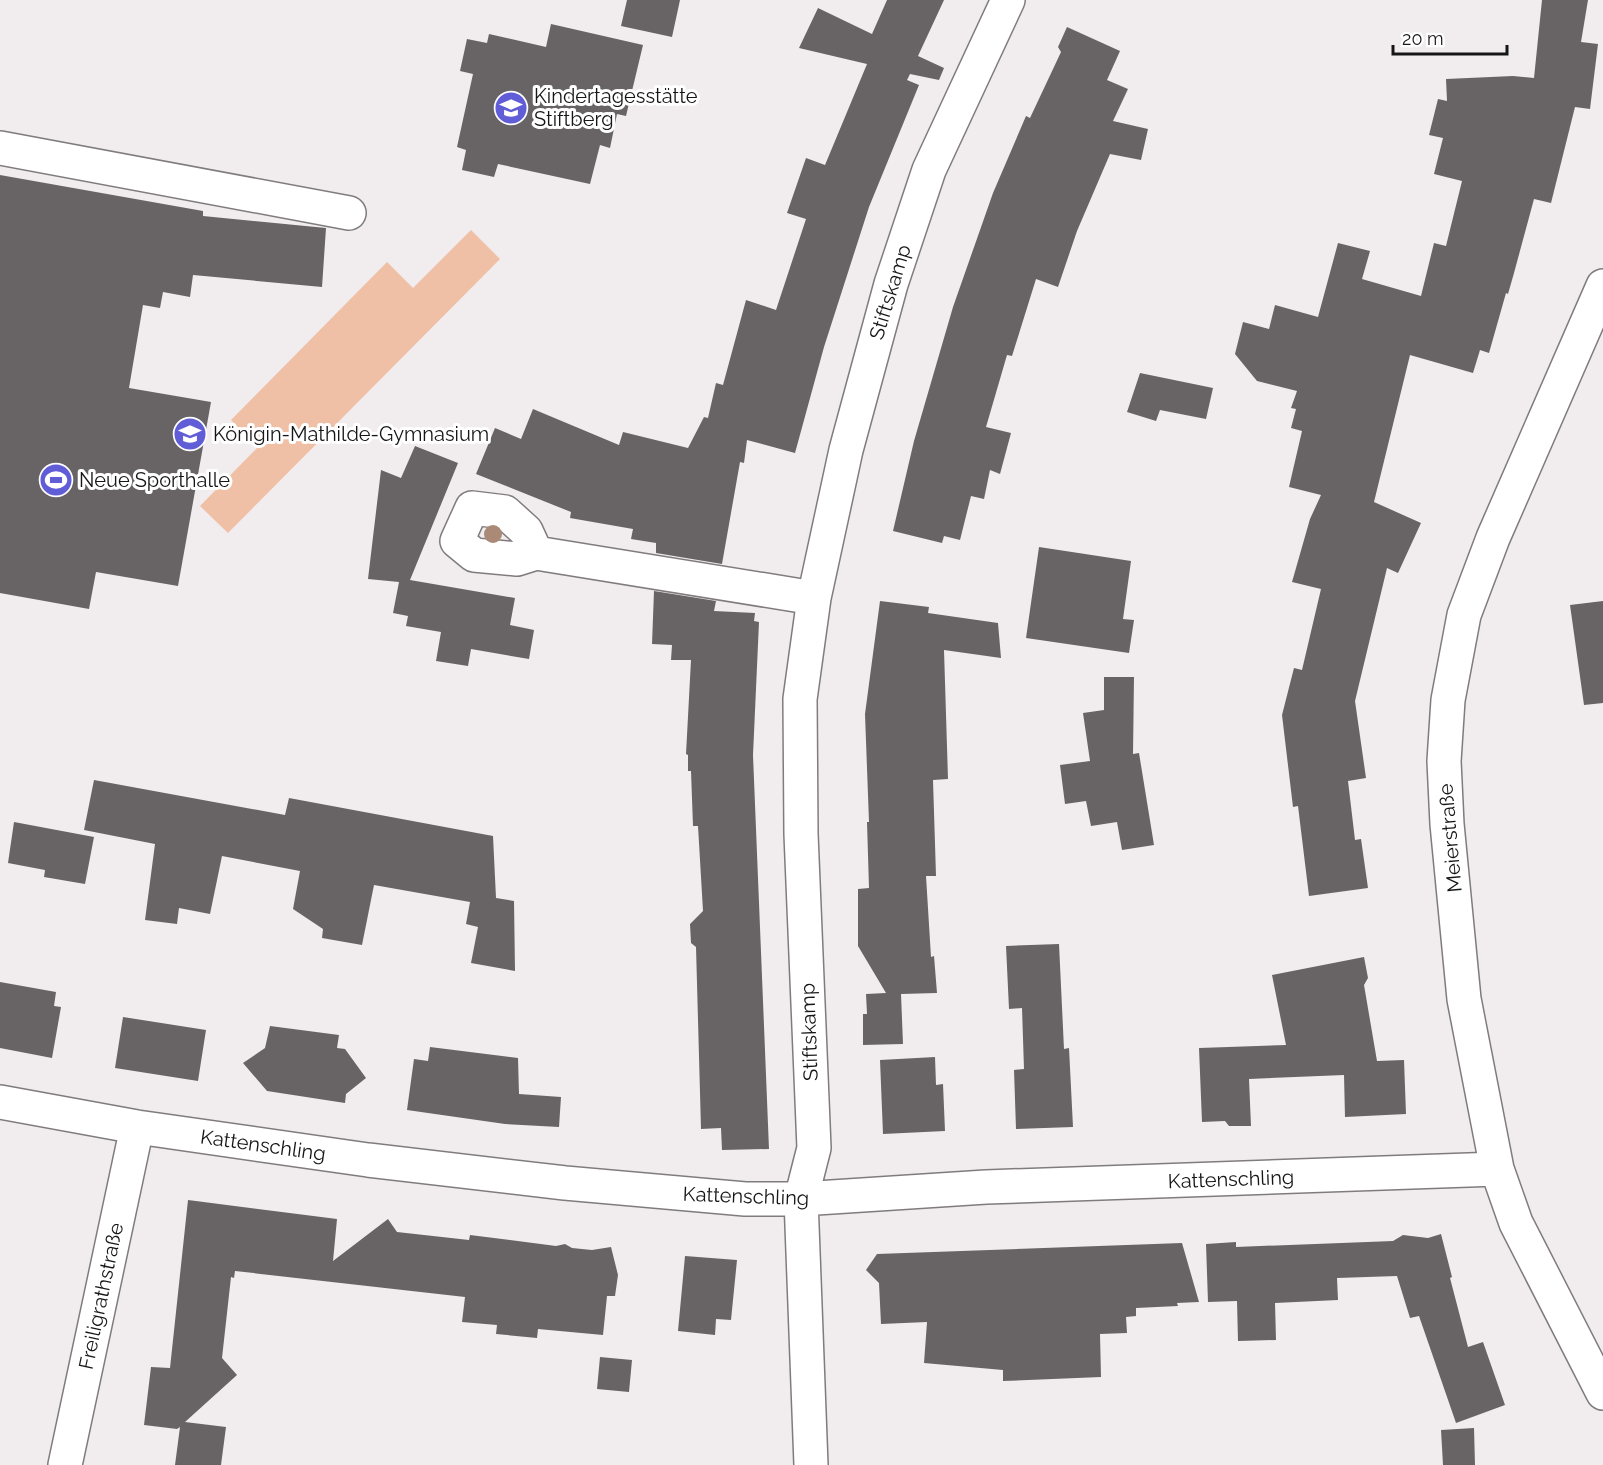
<svg xmlns="http://www.w3.org/2000/svg" width="1603" height="1465" font-family="Raleway,sans-serif">
	<rect width="100%" height="100%" fill="#f1eced"/>
	<path fill="#efbfa6" d="M471,230L500,259L228,533L200,506L258,447L231,420L387,262L413,288Z"/>
	<path fill="#686465" d="M627,0H680L672,37L621,26Z
		M887,0H944L918,56L944,68L939,80L910,74L907,80L919,85L869,207L824,347L795,453L747,440L744,463L740,462L722,564L656,553V543L631,539L633,529L570,518L571,512L476,474L495,428L521,439L533,409L619,445L623,432L688,448L704,417L708,418L716,383L723,385L746,300L776,310L806,219L787,213L806,158L825,165L867,64L799,48L818,8L872,34Z
		M1542,0H1588L1581,42L1598,44L1590,109L1575,107L1551,203L1534,199L1514,273L1508,294L1506,293L1489,353L1480,350L1473,373L1410,355L1374,502L1421,523L1398,573L1387,568L1355,701L1366,778L1348,781L1355,840L1361,839L1368,888L1309,896L1298,806L1293,807L1282,715L1294,668L1302,670L1321,589L1292,582L1310,519L1321,495L1289,487L1302,431L1291,428L1296,409L1291,408L1297,391L1257,381L1235,354L1243,322L1269,329L1275,305L1318,317L1338,243L1370,251L1362,279L1421,296L1434,243L1446,246L1462,181L1434,174L1443,138L1429,135L1438,99L1447,101L1446,79L1513,76L1534,78Z
		M551,24L643,45L626,116L617,114L610,148L600,145L590,184L498,164L494,177L462,170L466,150L457,147L473,74L460,71L467,39L487,43L489,34L546,47Z
		M1067,27L1120,51L1107,80L1128,89L1113,121L1148,129L1141,160L1110,154L1077,231L1058,287L1036,279L1012,356L1007,355L986,427L1011,433L1000,474L990,470L984,499L971,496L960,540L944,536L942,543L893,531L914,441L953,307L993,193L1026,116L1030,118L1061,52L1058,47Z
		M0,175L203,211V216L326,228L322,287L193,275L190,297L163,292L160,308L143,305L129,388L211,402L178,586L96,572L89,609L0,593Z
		M1140,373L1213,388L1206,419L1160,410L1156,421L1127,412Z
		M415,446L458,463L410,580L515,598L510,625L534,630L529,659L471,649L468,666L436,661L441,632L406,626L408,616L393,613L399,582L368,579L381,470L401,478Z
		M1039,547L1131,561L1123,619L1134,620L1129,653L1026,638Z
		M654,591L716,601L714,611L755,613L754,621L759,622L753,755L769,1149L722,1150L721,1128L701,1129L696,947L691,943L690,924L703,911L698,826H693L691,771H688V755L686,754L691,660H671L672,645L652,644Z
		M880,601L929,607L928,613L998,623L1001,658L944,650L948,779L933,780L936,876H926L931,957L934,956L937,993L901,994L903,1044L863,1045V1014H867L866,994L886,993L858,946V889L869,888L867,822H869L865,714Z
		M1603,601V703L1584,705L1570,605Z
		M1104,677H1134L1133,754L1139,753L1154,845L1122,850L1117,822L1091,826L1086,801L1065,804L1060,765L1090,761L1083,713L1104,710Z
		M94,780L285,815L289,798L493,836L496,898L514,901L515,971L471,963L478,927L466,924L470,902L374,885L362,945L322,938L323,929L293,909L300,871L222,856L210,914L179,908L177,924L145,920L155,844L84,830Z
		M14,822L94,837L85,884L44,877L45,870L8,863Z
		M1059,944L1064,1049L1069,1048L1073,1127L1016,1129L1014,1070L1024,1069L1022,1008L1009,1009L1006,946Z
		M1364,957L1368,978L1364,985L1377,1061L1404,1060L1406,1114L1345,1117L1344,1075L1249,1079L1251,1126H1229L1225,1121L1202,1122L1199,1048L1286,1045L1272,975Z
		M0,982L56,992L54,1006L61,1007L52,1058L0,1048Z
		M123,1017L206,1030L198,1081L115,1068Z
		M270,1026L339,1035L337,1048L345,1049L366,1078L346,1094L345,1103L267,1091L243,1063L265,1048Z
		M430,1047L518,1058L519,1094L561,1097L559,1127L505,1124L407,1110L414,1059L428,1061Z
		M935,1057L936,1085L943,1084L945,1131L883,1134L880,1060Z
		M188,1200L337,1219L333,1261L388,1219L397,1232L469,1240L470,1235L556,1246L565,1244L572,1248L592,1250L611,1247L618,1275L615,1296H607L603,1335L538,1329L537,1338L496,1334L497,1325L462,1322L465,1297L235,1271L234,1278L231,1277L222,1358L237,1375L185,1422L226,1427L221,1465H175L180,1427L177,1429L144,1425L151,1367L170,1368Z
		M1441,1234L1452,1277L1450,1278L1468,1347L1483,1342L1505,1405L1456,1423L1419,1316L1410,1318L1397,1276L1337,1278L1338,1300L1275,1303L1276,1340L1238,1341L1237,1301L1208,1302L1206,1244L1236,1242V1247L1393,1241L1403,1235L1428,1238Z
		M1182,1243L1199,1302L1177,1303L1178,1306L1136,1308V1316L1126,1317L1127,1333L1100,1334L1101,1377L1003,1381V1370L924,1363L927,1322L881,1324L879,1283L866,1270L877,1254Z
		M685,1256L737,1260L731,1320L716,1319L715,1335L678,1331Z
		M600,1357L632,1360L629,1392L597,1389Z
		M1474,1428L1475,1465H1443L1441,1430Z"/>
	<g fill="none" stroke-linecap="round" stroke-linejoin="round">
		<defs>
			<path id="minor" d="M0,148L349,213
				M1603,286L1493,538L1464,615L1448,700L1444,761L1447,824L1464,999L1497,1169L1516,1223L1603,1393
				M536,553L526,531L505,512L472,508L457,541L474,555L517,559L536,553L814,598
				M0,1102L137,1127L368,1160L565,1183L745,1199H801L986,1187L1497,1169
				M65,1465L137,1127
				M811,1465L801,1199L814,1148L801,834L800,699L814,598L846,450L891,284L929,170L1008,0"/>
		</defs>
		<use href="#minor" stroke="#807c7d" stroke-width="36"/>
		<use href="#minor" stroke="#fff" stroke-width="33"/>
	</g>
	<circle fill="#aa8977" cx="493" cy="534" r="9"/>
	<defs>
		<symbol id="school-disc" viewBox="-11 -11 22 22"><circle r="9.5" fill="#615dd6" stroke="#fff"/><path d="M0-5L7-2L0 1L-7-2ZM-4 1L0 2.5L4 1V4Q0 6-4 4Z" fill="#fff"/></symbol>
		<symbol id="stadium-disc" viewBox="-11 -11 22 22"><circle r="9.5" fill="#615dd6" stroke="#fff"/><path d="M0-5a6.5 5 0 1 0 0 10a6.5 5 0 1 0 0-10ZM-3.5-1.8h7v3.6h-7Z" fill="#fff"/></symbol>
	</defs>
	<g fill-rule="evenodd">
		<use href="#school-disc" x="492" y="89" width="38" height="38"/>
		<use href="#school-disc" x="171" y="415" width="38" height="38"/>
		<use href="#stadium-disc" x="37" y="461" width="38" height="38"/>
	</g>
	<g text-anchor="middle" stroke-width="6" stroke-linejoin="round" paint-order="stroke">
		<g font-size="20" fill="#171616" stroke="#fff" text-anchor="start">
			<text x="534" y="103">Kindertagesstätte<tspan x="534" dy="23">Stiftberg</tspan></text>
			<text x="213" y="441">Königin-Mathilde-Gymnasium</text>
			<text x="79" y="487">Neue Sporthalle</text>
		</g>
		<g font-size="20" fill="#171616" stroke="#fff">
			<text transform="translate(890 292) rotate(-73)" y="7">Stiftskamp</text>
			<text transform="translate(1450 838) rotate(-95)" y="7">Meierstraße</text>
			<text transform="translate(809 1032) rotate(-92)" y="7">Stiftskamp</text>
			<text transform="translate(263 1145) rotate(8)" y="7">Kattenschling</text>
			<text transform="translate(1231 1179) rotate(-2)" y="7">Kattenschling</text>
			<text transform="translate(746 1196) rotate(2)" y="7">Kattenschling</text>
			<text transform="translate(101 1296) rotate(-78)" y="7">Freiligrathstraße</text>
		</g>
	</g>
	<path d="M1393 45v9h114v-9" fill="none" stroke="#171616" stroke-width="3"/>
	<text x="1402" y="45" font-size="18" fill="#171616" stroke="#ffffff" stroke-width="4.5" paint-order="stroke">20 m</text>
</svg>
